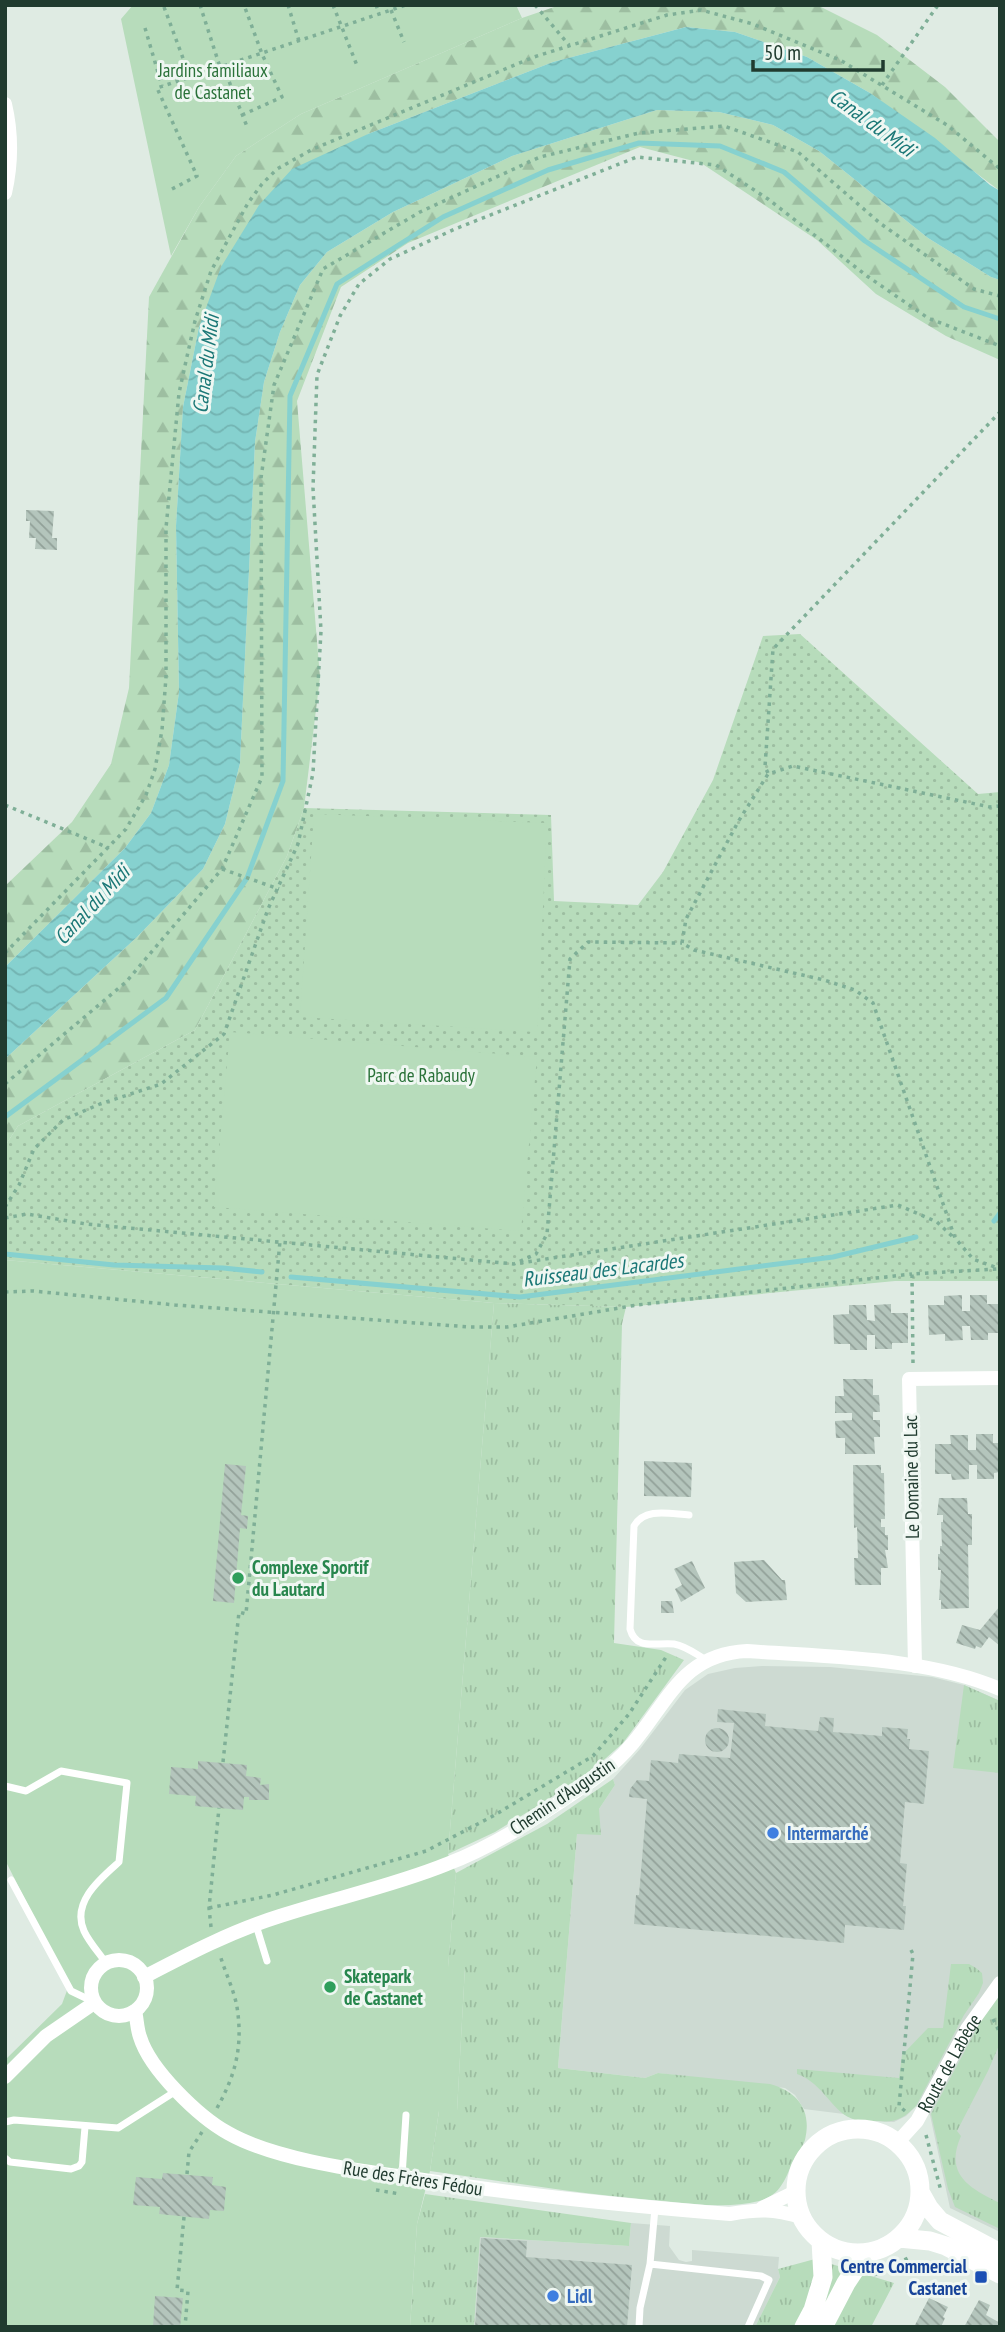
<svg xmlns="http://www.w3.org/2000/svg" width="1005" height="2332" font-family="'PT Sans Narrow',sans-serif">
	<defs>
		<pattern id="grass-tufts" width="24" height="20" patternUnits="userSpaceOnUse" patternTransform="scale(1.75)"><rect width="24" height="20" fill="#b7dcbb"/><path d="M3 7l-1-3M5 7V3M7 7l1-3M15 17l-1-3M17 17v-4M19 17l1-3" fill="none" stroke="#9dbea1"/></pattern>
		<pattern id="forest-firs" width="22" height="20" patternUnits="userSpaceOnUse" patternTransform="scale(1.75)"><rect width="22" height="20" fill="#b7dcbb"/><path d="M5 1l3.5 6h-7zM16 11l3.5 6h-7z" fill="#9dbea1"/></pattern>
		<pattern id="park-dots" width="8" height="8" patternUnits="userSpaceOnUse" patternTransform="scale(1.75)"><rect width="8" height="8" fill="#b7dcbb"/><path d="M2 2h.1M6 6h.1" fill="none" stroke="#9dbea1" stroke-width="1.8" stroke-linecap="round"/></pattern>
		<pattern id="water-waves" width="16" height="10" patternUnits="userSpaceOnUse" patternTransform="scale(1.75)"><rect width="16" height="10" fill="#86d1cf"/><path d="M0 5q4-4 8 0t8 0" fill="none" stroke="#73b4b2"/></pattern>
		<pattern id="building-back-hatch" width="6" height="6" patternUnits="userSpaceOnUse" patternTransform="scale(1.75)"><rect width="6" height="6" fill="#b4c5bc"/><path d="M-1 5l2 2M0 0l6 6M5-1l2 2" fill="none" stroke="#92a199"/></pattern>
	</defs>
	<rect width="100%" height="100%" fill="#dfebe3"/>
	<path fill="#cddad2" d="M762,1666L830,1667L932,1677L964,1685L1000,1701V2232L950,2208L930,2115L916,2106L906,2116L894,2122L855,2120L844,2114L804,2109L795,2095L785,2088L658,2073L645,2078L558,2068L577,1834L599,1823V1809L615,1785L613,1779L640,1749L685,1690L708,1674L735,1668Z
		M631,2223L670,2226L669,2246L679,2260L686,2262L692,2261V2250L779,2257L778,2269L780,2277L755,2327H474L480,2237L629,2246Z"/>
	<path fill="url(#grass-tufts)" d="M494,1303L626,1307L622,1324L614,1643L661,1650L684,1660L623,1743L597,1766L549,1799L495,1832L448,1854Z
		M964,1685L1000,1701V1773L953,1768Z
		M613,1779L615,1785L599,1809L601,1835L577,1834L558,2068L645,2078L658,2073L770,2084C798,2092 812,2110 805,2140C802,2148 796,2156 792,2163C785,2181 779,2196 759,2201C728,2209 695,2204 663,2201C585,2195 508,2182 430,2171L439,2111H457L465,1967H448L456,1873L547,1824Z
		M951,1964H969L976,1968L982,1973L983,1983L979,1993L964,2015L916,2106C904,2118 896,2123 878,2121C871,2121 863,2121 856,2120C832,2114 825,2084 797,2074V2069L899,2078L902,2055L928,2028H943Z
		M1000,1993V2043L988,2071L957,2131L961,2136C944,2174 969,2188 1000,2203V2229L955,2207L948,2189L931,2114L982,2019Z
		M425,2194L631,2223L629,2246L480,2237L474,2327H410L417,2224Z
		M815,2259L894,2283L871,2327H755L780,2277L778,2269Z"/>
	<path fill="url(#forest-firs)" d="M560,5H817L877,35L945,87L1000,142V191L870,93L807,57L735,32L686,27L553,62L368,134L199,327L183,407L176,526L179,692L169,765L151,813L125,848L5,967V886L72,822L111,764L129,688L149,297L199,207L236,156L301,114L522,18Z
		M657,110L719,112L773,125L819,151L928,238L991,277L1000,280V360L946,336L876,294L817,240L701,163L640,147L408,243L341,287L297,401L320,677L304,808L287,856L195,1030L18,1126L5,1146V1059L137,937L203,869L225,824L240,763L255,442L264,382L280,332L300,285L327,252L393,212L512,156Z"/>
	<path fill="url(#park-dots)" d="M800,634L978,794L1000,792V1281H895L626,1307L494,1303L5,1260V1146L18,1126L195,1030L287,856L304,808L551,815L554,901L638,905L663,872L713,780L763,636Z"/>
	<path fill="#b7dcbb" d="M133,5H516L522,18L301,114L236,156L199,207L171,256L121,19Z
		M314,814L547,823L537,1032L300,1017Z
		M230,1032L537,1057L521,1231L214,1207Z
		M5,1260L494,1303L448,1854L456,1873L448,1967H465L457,2111H439L430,2171L417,2224L410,2327H5V2060L62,2004L69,1985L5,1860Z"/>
	<path fill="url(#water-waves)" d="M686,27L735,32L807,57L870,93L935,138L990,185L1000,191V280L991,277L928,238L819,151L773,125L719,112L657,110L512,156L393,212L327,252L300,285L280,332L264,382L255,442L240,763L225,824L203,869L137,937L5,1059V967L125,848L151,813L169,765L179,692L176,526L183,407L199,327L221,267L259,205L292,169L368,134L553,62Z"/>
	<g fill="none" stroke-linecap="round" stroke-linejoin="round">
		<path stroke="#86d1cf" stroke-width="5" d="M5,1117L166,998L247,878L283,781L290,396L337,284L443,217L548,170L639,143L720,146L784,172L865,241L964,307L1000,319
			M994,1221L1000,1213
			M5,1254L114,1265L223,1268L262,1272
			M291,1277L520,1297L833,1257L916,1237"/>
	</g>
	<path fill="url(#building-back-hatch)" d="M26,510L54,511L52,538H57V550L35,549L36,538H29L30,521H26Z
		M962,1295V1311H970V1295H987V1304H1000V1333H988V1340H971L970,1326H962L963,1340L945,1341V1334L929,1335L928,1305H944V1296Z
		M891,1304V1313H908V1343H892V1349H875V1335H867V1350H850V1344H834L833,1315L849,1314V1305H866L867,1320L875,1321L874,1305Z
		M843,1379H873V1395H879L880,1412H873V1420H880V1437H874L875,1454H845V1438H836L835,1421L852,1420V1413H835V1396H844Z
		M976,1434H993V1443H1000V1472L994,1473V1479H977V1465H969V1479L952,1480L951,1474H935V1444H951L950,1435H968V1450H976Z
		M644,1461L692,1463L691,1497L644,1496Z
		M225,1464L246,1466L241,1515L248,1516L247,1529L240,1528L234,1603L213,1601Z
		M853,1465H881V1473H884L885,1519H881V1527H885V1535H888V1550H885L888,1568H881V1585H855L854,1558H858L857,1527L854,1528Z
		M939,1498H967L968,1514H972V1545H968L969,1608L941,1609V1600H939L941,1570H938V1554H940V1546H942L941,1522H943V1515H937Z
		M764,1560L782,1580H785L787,1600L746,1602L736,1593L734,1562Z
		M692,1561L705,1588L681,1602L675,1589L682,1585L674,1569Z
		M661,1601H672L674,1613H661Z
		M1000,1606V1646L989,1637L981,1648L976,1646L975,1649L956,1643L962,1625L980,1630Z
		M718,1709L766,1714L765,1726L818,1731L820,1717L834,1718L833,1732L882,1736V1727L908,1729L907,1739H910L909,1749L929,1751L924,1804L905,1802L900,1863L907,1864L903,1906H906L904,1930L845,1925L844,1943L634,1924L636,1895H639L647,1799L629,1797L630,1789L637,1780L649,1781L651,1760L678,1763L679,1754L730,1758L734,1723L717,1722Z
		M705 1740a12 12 0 1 1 24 0a12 12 0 1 1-24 0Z
		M198,1761L247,1765L246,1776L261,1778L260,1785L269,1784V1800H249V1797H244L243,1810L195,1806L196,1796L169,1794L171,1767L198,1769Z
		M163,2173L213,2177L212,2185L226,2187L224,2211L210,2210L209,2219L159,2214L160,2207L133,2205L136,2177L162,2179Z
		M481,2238L527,2241L526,2257L632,2265L627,2327H475Z
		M155,2296L183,2298L180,2327H153Z
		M929,2298L948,2307L943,2317L945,2318L941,2327H914Z
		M979,2300L990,2305L986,2315L1000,2323V2327H964Z"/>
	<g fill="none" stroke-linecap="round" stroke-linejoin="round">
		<path stroke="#7faf97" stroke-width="3.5" stroke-dasharray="3.5 5" stroke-linecap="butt" d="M200,5L220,67
			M288,5L299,41
			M333,5L358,68
			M376,5L379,14
			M535,5L569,45
			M164,7L190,77
			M391,10L404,42
			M145,28L162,86
			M223,66L248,129
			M882,85L938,5
			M242,115L282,97L262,54L244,5
			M172,189L197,176L157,88L406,5
			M768,773L765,767L773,649L1000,412
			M5,805L109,848
			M1000,806L990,807L793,766L768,774L738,822L686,919L682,943L694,950L824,980L855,990L873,1003L955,1238L973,1259L1000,1269
			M222,869L279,889
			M5,953L126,829L146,795L155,769L162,730L166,677V528L179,393L186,361L195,321L211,271L248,203L262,184L277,169L313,149L534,57L667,15L701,10L753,24L840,60L947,125L1000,169
			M5,1084L126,982L222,869L262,777L261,478L274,385L323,269L420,212L540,157L639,133L724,126L798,152L881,224L974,289L1000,296
			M5,1207L19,1185L34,1149L63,1120L100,1104L161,1084L224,1034L268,909L298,844L313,773L321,631L313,488L317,375L340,316L359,284L390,259L455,229L637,157L716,165L768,199L867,276L928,318L1000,346
			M5,1218L27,1214L86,1224L514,1264L536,1254L547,1234L570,959L588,942L682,943
			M520,1263L898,1205L937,1222L953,1237
			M5,1292L33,1291L175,1305L470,1327H507L637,1305L912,1274
			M913,1363L912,1274L997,1269
			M223,1762L239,1612L246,1614L280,1241
			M209,1908L273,1895L426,1851L493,1816L593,1756L629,1714L668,1654
			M211,1927L209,1908L219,1808
			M993,2019L1000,2033
			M217,2108C236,2074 243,2046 237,2007C234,1990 225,1972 220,1955
			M905,2111L899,2106L913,1954L909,1946
			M926,2135L941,2191
			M187,2174L189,2152L202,2132
			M376,2190L400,2194
			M184,2217L177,2290L188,2291L185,2327
			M874,2275L908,2258"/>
		<path stroke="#fff" stroke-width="7" d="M689,1515C670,1514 645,1507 634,1526L630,1629C636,1651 656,1642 674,1644C686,1646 696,1654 706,1660
			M5,1786L26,1791L61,1771L127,1783L119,1862C101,1878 71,1902 84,1931C89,1942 99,1953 106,1963
			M11,1880L71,1991L94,2002
			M256,1925L267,1961
			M5,2122L14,2120L118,2128L176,2091
			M5,2158L10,2162L71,2169L79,2166L82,2162L85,2127
			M402,2176L406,2115
			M650,2264L761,2276L769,2280L748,2327
			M639,2327L640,2308L650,2264L655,2208"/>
		<g stroke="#fff" stroke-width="14">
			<path d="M5,104C12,134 12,162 5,193"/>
			<path d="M915,1666L909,1379L1000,1378"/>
			<circle cx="119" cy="1988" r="28"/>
			<path d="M144,1977C188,1954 232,1931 280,1916C335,1898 393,1886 447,1864C495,1846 539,1816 581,1788C601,1775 618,1761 633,1743C669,1700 683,1654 747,1651C827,1657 926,1657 1000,1689"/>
			<path d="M135,2011C137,2019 137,2029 140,2037C150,2070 199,2117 228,2133C272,2158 348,2169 398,2176C508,2194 619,2205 730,2214C760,2209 772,2209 802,2217"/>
			<path d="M5,2077L46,2036L94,2003"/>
			<path id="s1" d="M897,2143L917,2121L967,2029L1000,1983"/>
			<path d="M762,2208L795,2192"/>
		</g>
		<path stroke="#fff" stroke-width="19" d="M796 2191a62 62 0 1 1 124 0a62 62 0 1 1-124 0Z
			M920,2192L929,2208L940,2221L1000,2253
			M899,2238L930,2241L946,2246L1000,2274
			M804,2327L813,2310L823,2277L821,2241
			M823,2327L846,2283L866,2253"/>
	</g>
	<g fill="#2e9e5b" stroke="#eff7f2" stroke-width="2.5">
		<circle cx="238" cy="1578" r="7"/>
		<circle cx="330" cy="1987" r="7"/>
	</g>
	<g fill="#3f7fe0" stroke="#eff7f2" stroke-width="2.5">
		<circle cx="773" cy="1833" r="7"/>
		<circle cx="553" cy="2296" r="7"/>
	</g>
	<rect fill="#1a4fb4" stroke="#eff7f2" stroke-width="2.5" x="974" y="2270" width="14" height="14" rx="3.5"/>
	<g text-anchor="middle" stroke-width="6" stroke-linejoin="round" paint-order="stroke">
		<g font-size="19" fill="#2a7239" stroke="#eff7f2">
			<text x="213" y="77">Jardins familiaux<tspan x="213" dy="22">de Castanet</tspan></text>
			<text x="421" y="1082">Parc de Rabaudy</text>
		</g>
		<g font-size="19" fill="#203b2f" stroke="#eff7f2">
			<text transform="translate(911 1477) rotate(-91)" y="7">Le Domaine du Lac</text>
			<text transform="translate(562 1796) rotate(-34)" y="7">Chemin d'Augustin</text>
			<text dy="7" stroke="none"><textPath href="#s1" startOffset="96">Route de Labège</textPath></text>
			<text transform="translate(413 2178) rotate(9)" y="7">Rue des Frères Fédou</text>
		</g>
		<g font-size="19" font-weight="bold" fill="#27864d" stroke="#eff7f2" text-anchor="start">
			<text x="252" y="1574">Complexe Sportif<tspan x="252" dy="22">du Lautard</tspan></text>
			<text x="344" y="1983">Skatepark<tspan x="344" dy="22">de Castanet</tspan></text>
		</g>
		<g font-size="19" font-weight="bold" fill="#366cbe" stroke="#eff7f2" text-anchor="start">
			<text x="787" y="1840">Intermarché</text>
			<text x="567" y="2303">Lidl</text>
		</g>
		<g font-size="19" font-weight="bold" fill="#164399" stroke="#eff7f2" text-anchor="end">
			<text x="967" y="2273">Centre Commercial<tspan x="967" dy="22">Castanet</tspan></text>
		</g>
		<g font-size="21" font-style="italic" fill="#1a7776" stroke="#eff7f2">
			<text transform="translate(872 123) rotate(36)" y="7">Canal du Midi</text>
			<text transform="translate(206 364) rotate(-83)" y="7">Canal du Midi</text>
			<text transform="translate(92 905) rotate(-47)" y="7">Canal du Midi</text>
			<text transform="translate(603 1270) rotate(-7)" y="7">Ruisseau des Lacardes</text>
		</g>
	</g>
	<rect width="1005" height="2332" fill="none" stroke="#203b2f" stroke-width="14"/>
	<path d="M753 60v10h130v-10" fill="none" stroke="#203b2f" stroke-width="3.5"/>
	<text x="764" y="60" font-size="21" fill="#203b2f" stroke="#eff7f2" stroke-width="5" paint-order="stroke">50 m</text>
</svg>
